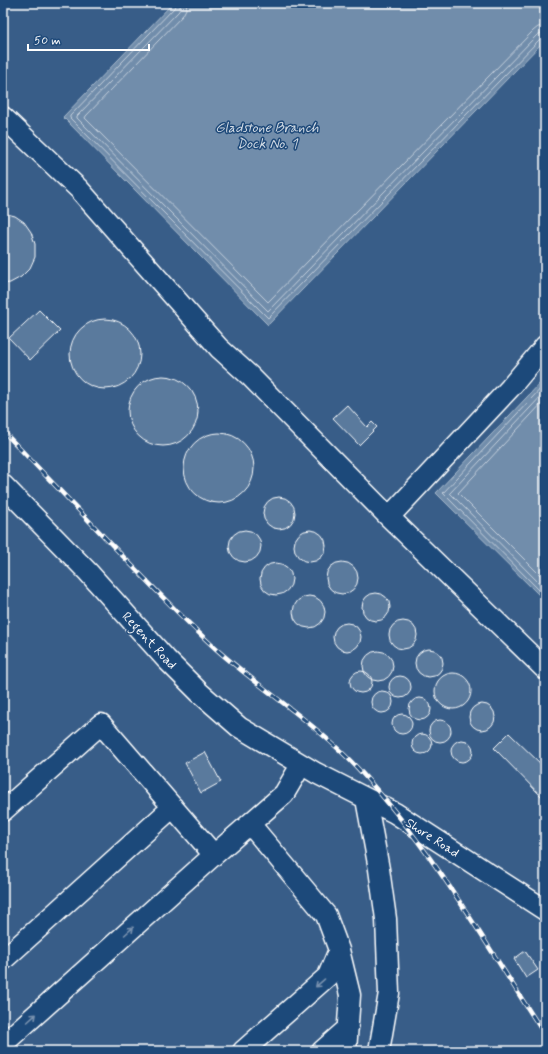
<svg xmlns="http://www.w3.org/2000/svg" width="548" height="1054" font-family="Mynerve,sans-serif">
	<rect width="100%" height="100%" fill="#28517f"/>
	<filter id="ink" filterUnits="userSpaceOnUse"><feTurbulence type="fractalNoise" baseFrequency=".025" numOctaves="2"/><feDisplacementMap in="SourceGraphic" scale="8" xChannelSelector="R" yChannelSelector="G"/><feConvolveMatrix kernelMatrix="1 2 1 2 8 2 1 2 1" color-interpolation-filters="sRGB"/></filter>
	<g filter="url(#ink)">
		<path fill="#375d88" d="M3,3H545V1051H3Z"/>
		<path fill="#718dab" stroke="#aabbcd" d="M173,3H545V40L268,325L63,117Z
			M545,378V601L436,493Z"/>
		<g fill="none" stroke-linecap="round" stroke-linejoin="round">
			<path stroke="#c6d1dd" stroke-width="1" d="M176,3L175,7L70,116V118L268,318L540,39L545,37
				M181,3L179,11L77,116V118L268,311L537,35L541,33L545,32
				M187,3L186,9L183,15L86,116L85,118L268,302L533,31L538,27L545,26
				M545,384L443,493L545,596
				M545,392L450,493L545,589
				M545,400L458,493L545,580"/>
		</g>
		<path fill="#5a7a9d" stroke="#fff" d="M3,213L15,216L24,222L31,232L35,244V257L30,268L21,277L10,283L3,284Z
			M39,310L60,331L30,360L9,338Z
			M70 354a35 35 0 1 1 70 0a35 35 0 1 1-70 0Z
			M128 411a35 35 0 1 1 70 0a35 35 0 1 1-70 0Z
			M347,405L367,427L372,422L377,427L359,445L333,418Z
			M184 468a35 35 0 1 1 70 0a35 35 0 1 1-70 0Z
			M263 513a16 16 0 1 1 32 0a16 16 0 1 1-32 0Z
			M294 546a16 16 0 1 1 32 0a16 16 0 1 1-32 0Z
			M229 546a16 16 0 1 1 32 0a16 16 0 1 1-32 0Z
			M326 578a16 16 0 1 1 32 0a16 16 0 1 1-32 0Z
			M260 579a16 16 0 1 1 32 0a16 16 0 1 1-32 0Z
			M362 607a14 14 0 1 1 28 0a14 14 0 1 1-28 0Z
			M293 612a16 16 0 1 1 32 0a16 16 0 1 1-32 0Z
			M389 635a14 14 0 1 1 28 0a14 14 0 1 1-28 0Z
			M333 637a14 14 0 1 1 28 0a14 14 0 1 1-28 0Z
			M415 663a14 14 0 1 1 28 0a14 14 0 1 1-28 0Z
			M363 666a15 15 0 1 1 30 0a15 15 0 1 1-30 0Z
			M350 682a11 11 0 1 1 22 0a11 11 0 1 1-22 0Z
			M435 691a18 18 0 1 1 36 0a18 18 0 1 1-36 0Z
			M389 687a11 11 0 1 1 22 0a11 11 0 1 1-22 0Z
			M371 702a11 11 0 1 1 22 0a11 11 0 1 1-22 0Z
			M409 709a11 11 0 1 1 22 0a11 11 0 1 1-22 0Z
			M469 717a13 13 0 1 1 26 0a13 13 0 1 1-26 0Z
			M392 724a10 10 0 1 1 20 0a10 10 0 1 1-20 0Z
			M429 731a11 11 0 1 1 22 0a11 11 0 1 1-22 0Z
			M509,733L545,768V800L494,748Z
			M412 744a10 10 0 1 1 20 0a10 10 0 1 1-20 0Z
			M451 751a11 11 0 1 1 22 0a11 11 0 1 1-22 0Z
			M205,752L221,782L201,793L185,763Z
			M525,951L538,970L526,978L514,959Z"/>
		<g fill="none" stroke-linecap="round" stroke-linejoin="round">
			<defs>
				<path id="minor" d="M3,117L79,189L219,348L250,376L389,517L545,669
					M3,485L88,572L166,659L200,693L239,727L316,773L395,813L545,910
					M389,517L510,388L545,346
					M366,799L379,869L386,919L389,993L379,1051
					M3,811L101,724L214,855
					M250,824L326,915L339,950L350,995L346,1051
					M3,960L173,807
					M3,1044L214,855L284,794L301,765
					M243,1051L328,976L339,950
					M322,1051L348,1028"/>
			</defs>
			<use href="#minor" stroke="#fff" stroke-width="23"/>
			<use href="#minor" stroke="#1f4a7a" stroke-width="20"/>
			<defs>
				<path id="rail" d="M3,431C40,470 77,508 114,547C147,581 180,616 215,648C263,691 319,725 362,773C434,852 487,946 545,1035"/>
			</defs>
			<use href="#rail" stroke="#fff" stroke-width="4.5"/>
			<use href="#rail" stroke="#1f4a7a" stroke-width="3" stroke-dasharray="9" stroke-linecap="butt"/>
		</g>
		<defs><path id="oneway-shaft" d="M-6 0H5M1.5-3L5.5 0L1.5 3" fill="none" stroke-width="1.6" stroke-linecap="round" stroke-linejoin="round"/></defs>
		<g stroke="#7992af">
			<use href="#oneway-shaft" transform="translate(129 931) rotate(-42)"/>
			<use href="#oneway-shaft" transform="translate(320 983) rotate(139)"/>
			<use href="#oneway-shaft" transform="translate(32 1018) rotate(-42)"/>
		</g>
	</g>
	<g text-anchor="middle" stroke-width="3" stroke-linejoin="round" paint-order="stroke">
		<g font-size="13" fill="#fff" stroke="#1f4a7a">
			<text transform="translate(150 640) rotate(47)" y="5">Regent Road</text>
			<text transform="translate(433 837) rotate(33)" y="5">Shore Road</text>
		</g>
		<g font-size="14" font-style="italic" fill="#d4dde6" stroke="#1f4a7a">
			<text x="267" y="132">Gladstone Branch<tspan x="267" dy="16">Dock No. 1</tspan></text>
		</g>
	</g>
	<rect width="548" height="1054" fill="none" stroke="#1f4a7a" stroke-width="16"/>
	<rect x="8" y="8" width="532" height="1038" fill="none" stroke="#fff" stroke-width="1.5" filter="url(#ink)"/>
	<path d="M28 44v6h121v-6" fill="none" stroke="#ffffff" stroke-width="2"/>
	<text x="34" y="44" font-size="12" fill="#ffffff" stroke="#1f4a7a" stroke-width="3" paint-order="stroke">50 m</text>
</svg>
